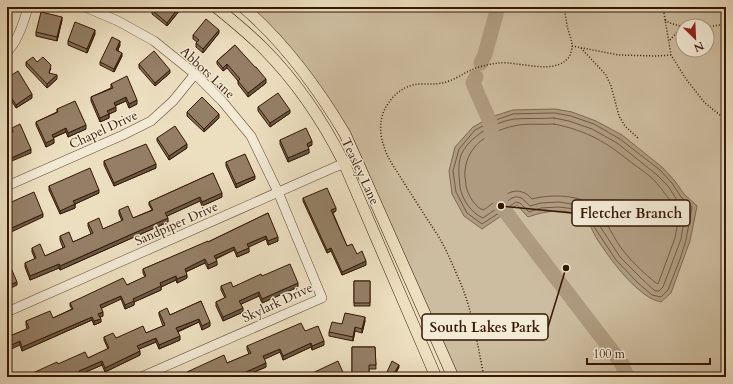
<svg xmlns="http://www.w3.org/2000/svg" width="733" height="384" font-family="Cardo,serif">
	<rect width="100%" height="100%" fill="#ecdfc0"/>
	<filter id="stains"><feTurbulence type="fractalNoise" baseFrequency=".005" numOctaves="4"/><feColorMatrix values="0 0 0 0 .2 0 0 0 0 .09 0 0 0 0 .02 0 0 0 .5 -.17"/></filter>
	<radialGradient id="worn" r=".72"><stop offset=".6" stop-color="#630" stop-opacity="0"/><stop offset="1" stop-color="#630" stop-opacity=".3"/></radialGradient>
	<path fill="#cdbda0" stroke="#816a52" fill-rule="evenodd" d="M242,7H726V377H454L357,159L316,89ZM683,26H707V50H683Z"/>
	<path fill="#ae9b80" stroke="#7e664e" d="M555,109L572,112L596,121L622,135L662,167L675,181L684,194L697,206L690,241L683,260L671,293L661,302C658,301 653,300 650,298C629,285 610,259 597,239C593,233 590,222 584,218C568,207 545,211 528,217L517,205L482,229L464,216L452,194L449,171L455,147L473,127L491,117L513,110Z"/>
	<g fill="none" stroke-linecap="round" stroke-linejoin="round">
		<path stroke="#725942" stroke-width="1" d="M555,113L571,116L594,124L620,139L660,170L672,183L681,197L692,207L686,240L680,259L668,290L661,297L652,295L638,283L616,260L587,216L576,209L558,207L541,208L529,212L520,203L516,202L482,224L467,213L456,192L453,171L459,149L475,130L493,121L513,114Z
			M554,118L569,121L592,129L617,143L656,174L668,186L677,200L686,209L681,239L663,287L659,291H655L642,279L620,257L590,211L577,205L559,202L541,203L530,206C524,201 521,194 512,198L483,218C471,213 462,199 460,187C459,175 457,161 463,151C473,134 496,122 514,119C527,118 541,119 554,118Z
			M554,124C588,131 606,142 632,163C640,169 648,174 654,180C663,190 670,202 680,211L675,238L658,284L656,283C645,274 634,264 625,253C614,240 607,221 597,209C583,194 550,194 532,199C529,196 526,193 522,192C509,187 494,204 483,210C475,207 468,195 466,186C466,181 464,175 465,171C467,145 490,131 514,126C524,123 542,125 554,124Z"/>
		<path stroke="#ae9b80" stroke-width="15" d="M481,63L485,54L498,7
			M476,77L473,83L490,122L492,138
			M500,194L501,206L622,364L627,377"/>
		<defs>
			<path id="minor" d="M85,7L118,21L154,41L195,74L222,101L251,136L278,192L322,298L141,377
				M7,52C18,41 24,22 28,7
				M7,186L123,135L151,121L173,101L195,74
				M7,312L335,167L357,159"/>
			<path id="major" d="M216,7C232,20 248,33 263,48C296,81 323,121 344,163L436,377
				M243,7C285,43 317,87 345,134L453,377"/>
		</defs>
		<use href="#minor" stroke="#634933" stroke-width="10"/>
		<use href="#major" stroke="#351704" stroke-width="12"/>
		<path stroke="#351704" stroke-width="1.5" stroke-dasharray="1 2" stroke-linecap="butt" d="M663,7L671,55L686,79L705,103L726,120
			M665,20L670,23L683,27
			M707,27L726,24
			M670,40L682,27
			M572,46L619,55L656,56L671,55
			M581,48L606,75L611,86L619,116L625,126L639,139
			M484,377C477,342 472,307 457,275C451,261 445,247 437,234C425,216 413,197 401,178C395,168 387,158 384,146C381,139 380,130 381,122C383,104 400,85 419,84C429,84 438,85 449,81C455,79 461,75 467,72C477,67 488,64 499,63C519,61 555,76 569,57C571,54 572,49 572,46C572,39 568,32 567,25C566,19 565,13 564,7"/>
		<use href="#minor" stroke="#f3ead6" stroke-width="9"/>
		<use href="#major" stroke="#ecdfc0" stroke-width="11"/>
	</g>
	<path fill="#7f6d58" stroke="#351704" d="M181,7V9L167,26L152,14V10Z
		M704,7H711L710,9Z
		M62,20L57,41L36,36V32Z
		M219,33L203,53L196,47V43L197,42L193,39V35Z
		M95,34L87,53L68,45V41Z
		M120,45L118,50L122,56L114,72L100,65V62Z
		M235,45L266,83L248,97L238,84V81L227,68L223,71L217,64V61Z
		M26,62H37L51,68L49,73L57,79L47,88L26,66Z
		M139,64L170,73L155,86L139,68Z
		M7,78L32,98L16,108L7,94Z
		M111,84L137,104L129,108L126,101L115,106L116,111L109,114V118L100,122L91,101V97L111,88Z
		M258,107L290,113L270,127L258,111Z
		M57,109L86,129L68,137L66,132L53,138L54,143L46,147L36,125V122L57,112Z
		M187,112L219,118L204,132L187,116Z
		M157,138L187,148L169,160L157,141Z
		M280,140L312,145L308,147L309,153L288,162L280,144Z
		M104,161L156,168L114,186L104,165Z
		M226,162L255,179L236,188L226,166Z
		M213,173L222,197L202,206L200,201L167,216L168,222L60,270L59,268L30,280L25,267V263L35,259L32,252V248L45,256L63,248L60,240V236L73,242L91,234L88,226V223L103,229L122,221L119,214V210L133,218L152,210L149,205V202Z
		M49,186L99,193L75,204V208L60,214L49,190Z
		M303,198L336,211L333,213L347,246L357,254L366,265L342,275L331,251L327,253L303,201Z
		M268,213L278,241L268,245L266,239L248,247L249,252L237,257L234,250L216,259L217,265L208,269L205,263L186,272L187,278L177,283L176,280L161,287V290L134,302V305L125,309L121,299L101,308L103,316L100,317L101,322L94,325L92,320L22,351L20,345L10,336L27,329L26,325V321L53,318L72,309L70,306V303L127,285L145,277L143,273V269L208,242Z
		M262,276L298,287L262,303L259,296L241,304L243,312L223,321L216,306V302L225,298L221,290V286L233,287Z
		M354,281H370V306H354Z
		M201,301L210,326L202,330L199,322L178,332L180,340L159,349L156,342L139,349L140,355L105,372L102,365L81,374L58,364L88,358L108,349L104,340V337L116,338L146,333L163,326L159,315V312L170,315Z
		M365,321L362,333L355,331L353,341L329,336V332L342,324Z
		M305,331L324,345L312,350L311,347L283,360L280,352L264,359L266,367L243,377H188L187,376V372L227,363L249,354L247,349V346Z
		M352,347H375L376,369H369V377H352Z
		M399,367L394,377L387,374V372Z"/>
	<path fill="#685947" stroke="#351704" d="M179,7H181V9L167,26V23Z
		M62,17V20L57,41V37Z
		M95,30V34L87,53V49Z
		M219,30V33L203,53V49Z
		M120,41V45L116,53V50Z
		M122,53V56L114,72V69Z
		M227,64V68L223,71V68Z
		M170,70V73L155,86V83Z
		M57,75V79L47,88V84Z
		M266,79V83L248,97V93Z
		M32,94V98L16,108V105Z
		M126,97V101L114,106V103Z
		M137,100V104L129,108V104Z
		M116,107V111L107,115V111Z
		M290,110V113L270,127V123Z
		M109,114V118L100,122V118Z
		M219,114V118L204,132V129Z
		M86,125V129L68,137V133Z
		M66,128V132L52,138V135Z
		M54,139V143L46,147V143Z
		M312,141V145L307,147V144Z
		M187,144V148L169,160V156Z
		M31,149V153L7,163V160Z
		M309,149V153L288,162V158Z
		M156,164V168L114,186V183Z
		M255,176V179L236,188V184Z
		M99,190V193L75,204V208L60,214V211L73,201Z
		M222,193V197L202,206V202Z
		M200,197V201L165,217V213Z
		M336,208V211L331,213V210Z
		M43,214V217L7,234V230Z
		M168,218V222L60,270V266Z
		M266,236V239L247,248V244Z
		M278,237V241L268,245V241Z
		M234,247V250L214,259V256Z
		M249,248V252L237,257V253Z
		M331,248V251L327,253V250Z
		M205,259V263L185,272V269Z
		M217,261V265L208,269V265Z
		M366,261V265L342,275V272Z
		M59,264V268L30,280V276Z
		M187,275V278L177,283V279Z
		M176,276V280L161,287V290L134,302V305L125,309V305L133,299L160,283Z
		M17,282V285L7,290V286Z
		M298,283V287L262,303V299Z
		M259,292V296L239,305V301Z
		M121,296V299L100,309V305Z
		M243,308V312L223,321V317Z
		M103,312V316L98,318V314Z
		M92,317V320L22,351V347Z
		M365,317V321L362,333V329Z
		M101,319V322L94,325V321Z
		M199,319V322L176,332V328Z
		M210,322V326L202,330V326Z
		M355,327V331L353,341V337Z
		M180,336V340L159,349V345Z
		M156,338V342L137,350V346Z
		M20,341V345L7,351V347Z
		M324,341V345L312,350V346Z
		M311,343V347L283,360V356Z
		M280,349V352L263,360V356Z
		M140,351V355L105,372V368Z
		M102,361V365L79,375V371Z
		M266,363V367L243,377H235Z
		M399,365V367L393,377V375Z"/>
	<path fill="#947f66" stroke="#351704" d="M154,7H179L167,23L152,10Z
		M41,12L62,17L57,37L36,32Z
		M206,19L219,30L203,49L196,43L199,40L193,35Z
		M75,22L95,30L87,49L68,41Z
		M112,37L120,41L116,50L122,53L114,69L100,62Z
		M235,45L255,67H256L266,79L248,93L238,81L240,79L227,64L223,68L217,61Z
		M154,51L170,70L155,83L139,64Z
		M33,57L37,62L43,57L51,65L49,73L57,75L47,84L26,62Z
		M18,71L32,94L16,105L7,91V78Z
		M127,76L137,100L129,104L126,97L114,103L116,107L107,111L109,114L100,118L91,97L113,88L111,84Z
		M278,93L290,110L270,123L258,107Z
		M202,97L219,114L204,129L187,112Z
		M75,101L86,125L68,133L66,128L52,135L54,139L46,143L36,122L58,112L57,109Z
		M20,124L31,149L7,160V135L13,132L12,128Z
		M175,126L187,144L169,156L157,138Z
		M306,128L312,141L307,144L309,149L288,158L280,140Z
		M146,144L156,164L114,183L104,161Z
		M245,154L255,176L236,184L226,162Z
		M90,168L99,190L73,201L75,204L60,211L49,186Z
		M213,173L222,193L202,202L200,197L165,213L168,218L60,266L59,264L30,276L25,263L36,258L32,248L40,244L45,256L65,247L60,236L69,232L73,242L93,233L88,223L99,218L103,229L123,220L119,210L128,206L133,218L153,210L149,202Z
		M327,188L336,208L331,210L347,246L352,244L357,254L362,251L366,261L342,272L331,248L327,250L303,198Z
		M34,192L43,214L7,230V204Z
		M268,213L278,237L268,241L266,236L247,244L249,248L237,253L234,247L214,256L217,261L208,265L205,259L185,269L187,275L177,279L176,276L160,283L161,286L133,299L134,301L125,305L121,296L100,305L103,312L98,314L101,319L94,321L92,317L22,347L20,341L7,347V330H8L10,336L29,328L26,321L50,311L53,318L73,309L70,303L123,278L127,285L146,276L143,269L208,241V242Z
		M8,261L17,282L7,286V262Z
		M290,264L298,283L262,299L259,292L239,301L243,308L223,317L216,302L226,297L221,286L231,282L233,287L261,274L262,276Z
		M354,281H370V303H354Z
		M201,301L210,322L202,326L199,319L176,328L180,336L159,345L156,338L137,346L140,351L105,368L102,361L79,371L82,377H24L57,362L58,364L85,352L88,358L109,348L104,337L113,333L116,338L143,326L146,333L165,325L159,312L167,308L170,315Z
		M345,313L365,317L362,329L355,327L353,337L329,332L332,322L342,324Z
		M301,323L305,331L318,326L324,341L312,346L311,343L283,356L280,349L263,356L266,363L235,377H189L187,372L224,355L227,363L251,353L247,346Z
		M352,347H375L376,365H369V373H352Z
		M338,361L345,377H304Z
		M392,361L399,365L393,375L387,372Z"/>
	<g text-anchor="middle" stroke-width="3" stroke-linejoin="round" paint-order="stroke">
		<g font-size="13" fill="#351704" stroke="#f3ead6">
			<text transform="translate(208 72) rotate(43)" y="5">Abbots Lane</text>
			<text transform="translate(103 129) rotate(-25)" y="5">Chapel Drive</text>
			<text transform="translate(361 171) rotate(65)" y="5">Teasley Lane</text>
			<text transform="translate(176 223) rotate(-24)" y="5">Sandpiper Drive</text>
			<text transform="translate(277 302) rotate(-25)" y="5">Skylark Drive</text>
		</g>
	</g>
	<path fill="none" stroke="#351704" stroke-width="1.5" d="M501 206L572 213M566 268L548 327"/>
	<g fill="#351704" stroke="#f3ead6" stroke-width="1.5">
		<circle cx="501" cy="206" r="4"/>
		<circle cx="566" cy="268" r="4"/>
	</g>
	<g fill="#f3ead6" stroke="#351704" stroke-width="1.5">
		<rect x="572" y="200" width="118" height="26" rx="4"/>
		<rect x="422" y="314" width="126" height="26" rx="4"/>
	</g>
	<g font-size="14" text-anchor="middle" font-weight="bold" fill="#351704">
		<text x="631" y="218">Fletcher Branch</text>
		<text x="485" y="332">South Lakes Park</text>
	</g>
	<rect width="733" height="384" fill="none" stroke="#ecdfc0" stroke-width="24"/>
	<rect x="8" y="8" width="717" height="368" fill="none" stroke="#351704" stroke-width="2"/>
	<rect x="12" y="12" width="709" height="360" fill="none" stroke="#351704"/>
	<g transform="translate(695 38) rotate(156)"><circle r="19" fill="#f3ead6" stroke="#a79682"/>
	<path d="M0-3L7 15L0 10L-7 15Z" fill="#8f2418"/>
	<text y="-6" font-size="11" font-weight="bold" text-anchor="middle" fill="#351704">N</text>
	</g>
	<path d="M587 358v6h123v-6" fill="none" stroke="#351704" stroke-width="2"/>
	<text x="593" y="358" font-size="12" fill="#351704" stroke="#f3ead6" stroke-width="3" paint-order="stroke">100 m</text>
	<rect width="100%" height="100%" filter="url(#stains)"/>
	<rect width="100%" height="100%" fill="url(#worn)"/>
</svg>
